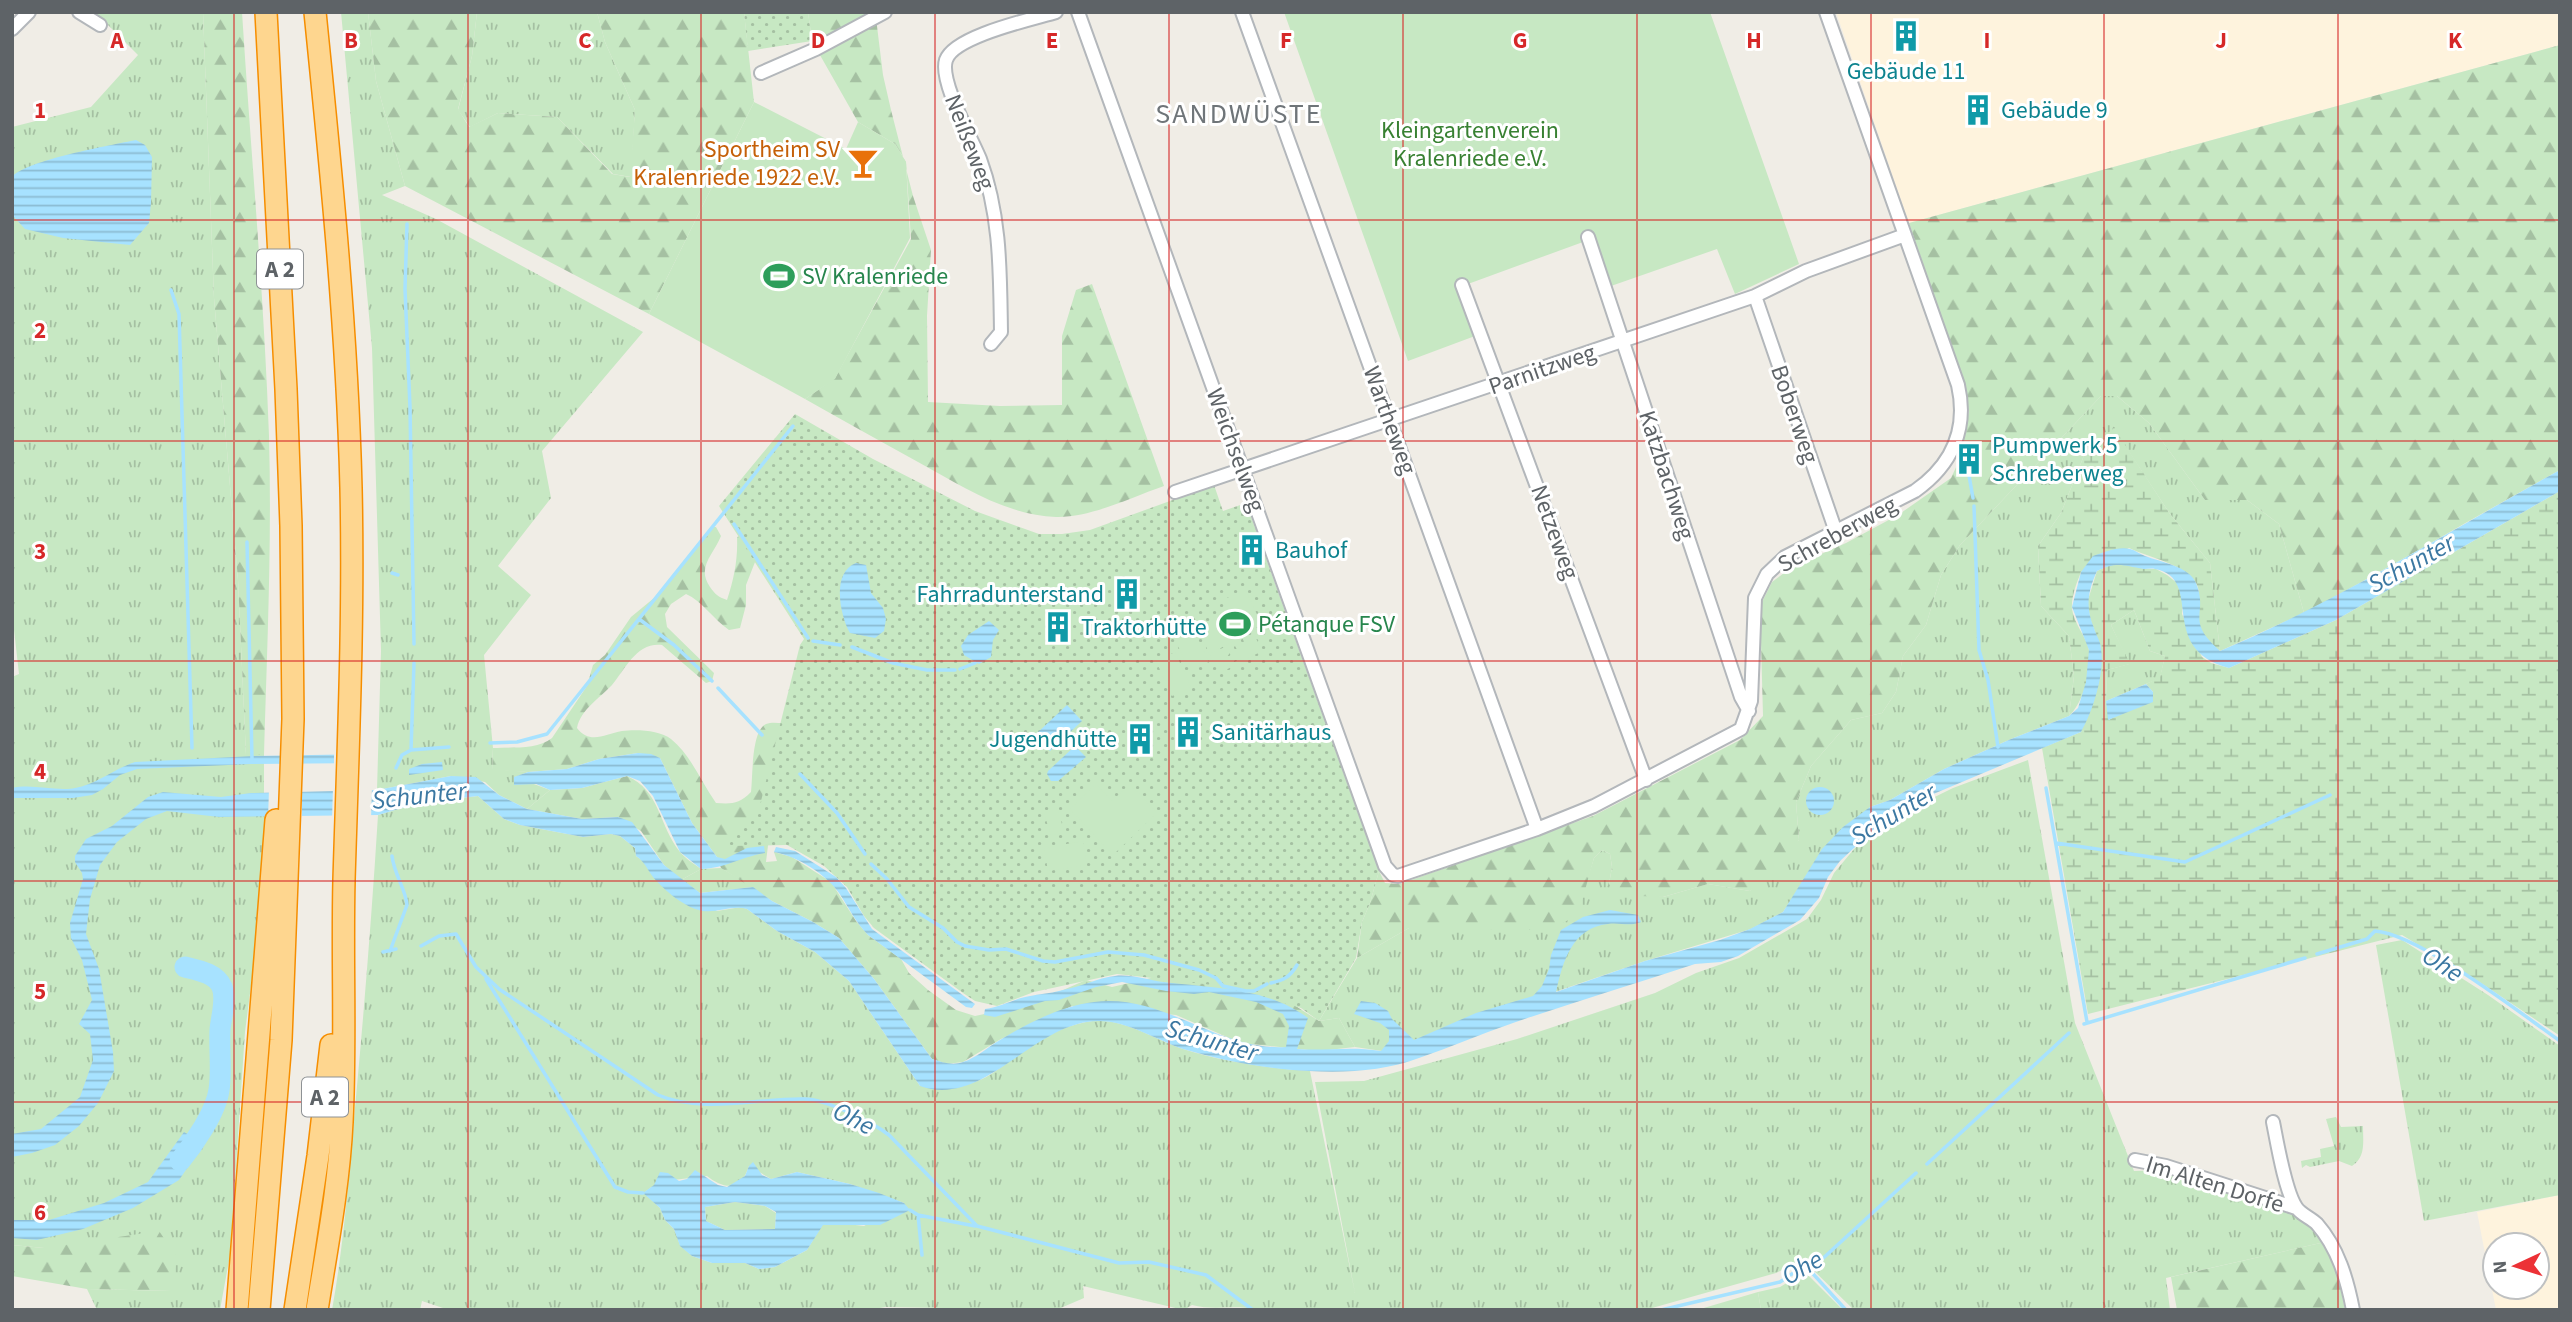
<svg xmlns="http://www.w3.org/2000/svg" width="2572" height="1322" font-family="'Source Sans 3',sans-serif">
	<defs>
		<pattern id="grass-tufts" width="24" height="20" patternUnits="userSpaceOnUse" patternTransform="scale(1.75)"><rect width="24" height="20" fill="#c7e8c3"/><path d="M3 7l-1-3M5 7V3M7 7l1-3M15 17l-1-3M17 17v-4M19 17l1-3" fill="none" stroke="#a5c0a2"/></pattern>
		<pattern id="forest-firs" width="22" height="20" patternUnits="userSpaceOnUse" patternTransform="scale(1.75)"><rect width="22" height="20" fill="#c7e8c3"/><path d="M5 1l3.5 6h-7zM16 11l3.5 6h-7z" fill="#a5c0a2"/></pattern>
		<pattern id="wetland-marsh" width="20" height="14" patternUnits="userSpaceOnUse" patternTransform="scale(1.75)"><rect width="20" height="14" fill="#c7e8c3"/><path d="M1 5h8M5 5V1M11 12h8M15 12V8" fill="none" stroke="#a5c0a2"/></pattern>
		<pattern id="park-dots" width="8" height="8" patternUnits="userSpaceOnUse" patternTransform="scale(1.75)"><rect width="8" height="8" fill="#c7e8c3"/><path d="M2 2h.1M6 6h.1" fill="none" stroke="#a5c0a2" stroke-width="1.8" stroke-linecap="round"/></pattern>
		<pattern id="water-rules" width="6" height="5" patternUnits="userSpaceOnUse" patternTransform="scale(1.75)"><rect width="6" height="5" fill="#a7e2ff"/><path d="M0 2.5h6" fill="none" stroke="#8bbbd2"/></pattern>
	</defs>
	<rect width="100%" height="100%" fill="#f0ede6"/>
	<path fill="#fef3dd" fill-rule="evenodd" d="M1836,12H2560V45L1909,223Z
		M2560,1195V1310H2496L2477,1212ZM2495,1245H2537V1287H2495Z"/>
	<path fill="url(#grass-tufts)" fill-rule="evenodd" d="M95,12H203L214,298L238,580L246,755H264V885L245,1032L230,1255L220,1310H97L87,1289L171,1291L44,1248L12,1245V677L19,674L12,612V127L91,107L138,55Z
		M341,12H368L376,81L405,186L382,195L436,219L643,332L542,451L551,498L498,566L531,595L484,655L493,748L492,769L528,772L515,777L550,790L527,809L499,795L485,782L451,776L377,790L381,651L372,348Z
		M477,12H597L605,42L635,110L631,177L613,174L557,117L498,113L470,127L458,110L472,56Z
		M2101,396H2117L2149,423L2205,500H2247L2279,524L2304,613L2220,651L2210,563L2170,514L2114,429L2085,453L2061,513L2038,546L2041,606L2069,636L2074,676L2069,716L2011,739L1944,769L1890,800L1870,807L1798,890L1783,912L1751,929L1645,961L1382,1051L1355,1047L1339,1018L1319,1021L1357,958L1409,928L1461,927L1588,877L1594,858L1602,850L1610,854L1612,867L1609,884L1663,897L1708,884L1750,891L1799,840L1796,802L1811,766L1851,720L1882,713L1896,692L1903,656L1926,625L1941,575L1960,545Z
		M2134,610L2150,651L2165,656L2160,678L2106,701L2107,670L2129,664L2111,625Z
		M2028,760L2075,1023L2134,1171L2166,1170L2296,1214L2310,1224L2325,1242L2166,1278L2170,1310H1854L1803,1260L1776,1273L1645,1310H1259C1235,1304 1214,1311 1192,1305L1184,1310L1083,1286L1084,1298L1056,1310L885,1307L869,1310H449L422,1301L420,1310H332C344,1243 349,1176 355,1108C364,1011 372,913 378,815L419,803L478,796L504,819L520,825L583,837L611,834L620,836L635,848L636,856L646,863L653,876L717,911L741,907L747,909L777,931L815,952L849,981L920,1086C937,1085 958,1088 974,1082C991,1077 1004,1064 1019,1054C1039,1039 1061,1027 1086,1022C1120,1015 1153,1039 1183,1049C1224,1062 1267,1068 1310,1071L1355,1293L1315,1082L1364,1081L1517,1039L1655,993L1696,973L1739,958L1807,919L1821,900L1834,873L1854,849L1890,819L1953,788ZM749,1166L771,1179L797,1172L850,1184L904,1203L864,1226L847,1224L822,1225L807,1250L775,1267L759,1269L745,1263H712L692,1256L680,1245L674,1229L665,1220L660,1208L644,1193C661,1177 684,1180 707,1176C725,1190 741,1191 749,1166Z
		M721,868L753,887L700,893L681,880L701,869Z
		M2402,940L2488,995L2560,1046V1195L2424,1221L2376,945Z
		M2336,1117L2341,1127L2363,1126C2363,1142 2366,1157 2352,1166L2339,1161L2310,1167L2306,1165L2302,1168L2301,1161L2321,1157L2320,1149L2334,1146L2326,1119Z
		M735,1202L765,1206L776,1213L775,1229L725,1230L706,1221L705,1207Z
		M1805,1272L1843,1310H1761L1758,1292L1780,1287Z"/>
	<path fill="url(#forest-firs)" d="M203,12H242C251,154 264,295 269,436C272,543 267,649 264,755H246L238,580L214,298Z
		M368,12H477L472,56L458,109L469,127L498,113L557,117L612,174L630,177L635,110L605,42L597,12H744L754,102L649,314L405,186L376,81Z
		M808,12H886L876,18L883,75L891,110L913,196L931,250L927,316L928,402L1000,406L1062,405V336L1076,290L1092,284L1164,486C1132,497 1090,518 1056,517C1005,515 960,485 918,462C880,441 842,420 805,399L835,378L911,239L906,162L895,144L858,122L812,41Z
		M2560,45V470C2474,517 2390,568 2304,613L2279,524L2247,500H2205L2149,423L2117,396H2101L1960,545L1941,575L1926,625L1903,656L1896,692L1882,713L1851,720L1811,766L1796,802L1799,840L1779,871L1750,891L1708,884L1663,897L1618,895L1609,884L1612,867L1610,854L1602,850L1594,858L1578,915L1549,930L1409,928L1357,958L1362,922L1370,903L1379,871L1385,883L1400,884L1593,816L1740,740L1763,716L1760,606L1772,582L1792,567L1846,543L1898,515L1951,478L1958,463L1969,411L1960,372L1909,223Z
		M711,527H716L721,536C714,554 696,567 710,587C715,594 718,597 727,600C734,579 738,559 737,537L748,534L757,557L746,585V605L740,628L729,630C713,619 702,601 686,594L671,604L665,614L667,627L714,673L712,681L706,683L662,645C637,642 626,668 612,685C599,699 581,709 577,728C590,745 605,734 622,731C636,729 660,730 671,739C691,755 701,782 716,803C732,804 739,804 751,792C753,776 751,731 766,724C771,722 777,723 783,723L766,862L777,861L774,852L792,857L831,882L856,921L868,935L901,959L909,973L928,990L956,1010L975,1016L1031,1004L1086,980L1112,987L1181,971L1223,986L1291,1003L1319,1021L1339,1018L1355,1047L1319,1051L1241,1043L1176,1015L1072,1006L1001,1039L963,1062L947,1064L932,1059L874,979L839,938L813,922L772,901L721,868L717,857L692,823L660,758L638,753L599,759L567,769L528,772L492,770L493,748C511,747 537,750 552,738L587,686L593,665L605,655L631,617L654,598Z
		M627,776C660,790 659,826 680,852C685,858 694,864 701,869L681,880L664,865L641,831L618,817L582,819L527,809L550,790L582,788Z
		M159,1231L177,1257L171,1291L87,1289L12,1276V1245L44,1248Z
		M2325,1242L2336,1266L2345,1310H2177L2171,1277Z"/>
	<path fill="url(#wetland-marsh)" fill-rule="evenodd" d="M2114,428L2170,514L2210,563L2220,651C2213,645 2205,639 2201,631C2193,615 2206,592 2193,579C2175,561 2150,558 2129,548L2081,572C2077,582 2071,597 2072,609C2074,624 2086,636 2089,650C2093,669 2083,703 2069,716L2074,676L2069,636L2041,606L2038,546L2061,513L2085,453Z
		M2560,491V1036L2478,981L2402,935L2088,1014L2042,748L2081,732L2101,648L2091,621L2087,603L2097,571L2112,564L2132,565L2144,569H2156L2167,575L2177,583L2183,600L2182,614L2202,657L2211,663L2229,668L2336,620ZM2134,610L2150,651L2165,656L2160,677L2146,684L2153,692L2109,720L2106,701L2107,670L2130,664L2111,625Z"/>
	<path fill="url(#park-dots)" d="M744,12H808L812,41L748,51Z
		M795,414L873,459L975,511L1039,534H1062L1090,530L1214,485L1223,511L1246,503L1379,871L1370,903L1362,922L1356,958L1319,1021L1301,1008L1230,987L1117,974L1034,992L997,1006L975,1001L963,993L874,928L864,916L847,887L824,866L787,845L727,846L760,805L800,645L804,639L719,506Z"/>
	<path fill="#c7e8c3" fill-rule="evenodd" d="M1284,12H1710L1799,264L1735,294L1717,249L1611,286L1594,238L1457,288L1475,336L1408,361Z
		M754,102L846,149L858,122L895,144L906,162L910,238L835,379L805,399L649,314Z
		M1245,589L1262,625L1240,636L1247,634L1250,638L1255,636L1262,651L1218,674L1216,670L1220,668L1213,661L1197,628L1229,613L1223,600ZM1242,637L1244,642L1235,646L1242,659L1221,667L1234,646L1232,644L1211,653Z
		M1192,627L1209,662L1190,671L1173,636Z
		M1175,652L1191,687L1172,696L1156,661Z
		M1096,784L1112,801L1130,784L1157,813L1113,855L1070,809Z
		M1058,809L1064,832L1051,836L1044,813Z
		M1083,841L1087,865L1048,871L1044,848Z
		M1758,1292L1761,1310H1697Z"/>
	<path fill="url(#water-rules)" fill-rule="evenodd" d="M136,140L145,145L152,157L151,203L149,223L130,245L63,238L25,229L14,217L12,177C26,160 112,145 136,140Z
		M2560,470V491L2336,620L2229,668C2155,648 2206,579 2155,569C2152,568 2148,569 2144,569C2123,566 2118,561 2097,571C2088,591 2085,607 2094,628C2096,635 2101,642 2101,649C2105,673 2093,711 2081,732L1931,795L1881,823L1840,861L1828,877L1819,898L1800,920L1738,956L1721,962L1695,964C1635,984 1574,1002 1513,1023C1481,1034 1451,1047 1419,1058C1385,1071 1345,1073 1309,1071C1267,1069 1224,1061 1183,1049C1153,1039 1121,1016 1087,1022C1028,1031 981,1108 920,1086L849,981L815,952L777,931L747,909C733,905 718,913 703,911C685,908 665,891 653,877C647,869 645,862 636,856L635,848L620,836L611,834L583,837L520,825L504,819L478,796L419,803L378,815L219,817L167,811L146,819L117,842L100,865L90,899L86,934L99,969L113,1052L114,1071L98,1103L79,1126L55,1145L32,1153L12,1157V1134L41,1129L80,1097L93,1060L90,1034L79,1024L92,1000L82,960L71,938L70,923L83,879L82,873L75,862V856L86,839L112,826L148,797L163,792L221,797L251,793L377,790L451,776L476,777L499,795L527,809L582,819L618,817L632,822L664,865L700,893L753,887L772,901L813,922L839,938L874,979L932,1059C942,1062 952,1066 963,1062C976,1058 988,1047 1000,1040C1028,1023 1061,1006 1094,1002C1164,993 1217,1051 1286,1047L1289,1026L1283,1014L1256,1002L1209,992L1194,994L1166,991L1122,982L1096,987L1059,1000L1045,1001L995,1017L984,1015L985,1009C999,1007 1008,1002 1021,998C1035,994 1049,994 1063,990C1081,987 1097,978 1115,976C1130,974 1148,980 1163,982C1211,988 1267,987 1308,1018L1297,1049C1327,1051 1351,1046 1381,1051L1389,1041V1030L1380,1023L1354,1014L1361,1001L1375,1003L1388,1011L1392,1019L1414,1040L1476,1013L1533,996L1542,986L1549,969L1551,955L1561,930L1583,917L1610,910L1638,915L1641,922C1630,927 1619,922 1608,924C1572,928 1563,961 1556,992L1645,961L1720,940L1750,929L1783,912L1822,849L1843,827L1870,807L1890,800L1944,769L2011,739L2069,716L2078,708L2086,682L2089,650L2072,607L2081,572L2093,556C2104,552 2119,546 2130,549C2135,550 2140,554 2145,556C2160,562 2189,566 2196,583C2209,615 2184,619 2220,651C2339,601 2447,532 2560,470Z
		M856,563L866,565L871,593L883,608L886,619L884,631L875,638L850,633C840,616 831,572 856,563Z
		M989,621L999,630L993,640L991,657L979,664L964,655L961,646L968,635Z
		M2146,684L2153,692V702L2108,720L2106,701Z
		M1067,705L1082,721L1050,751L1035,735Z
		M1075,746L1086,757L1058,781H1051L1047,774L1048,771Z
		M638,753L651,754L660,758L692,823L717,857L725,859L747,848L764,846L765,853C740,857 727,868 701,869L680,852L653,796L640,781L627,776L582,788L550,790L536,784L514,785V777L528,772L567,769L599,759Z
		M368,754V763L251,764L137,769L120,775L103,789L92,795L73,798H12V788C31,784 50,790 68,789C94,787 111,770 135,762L254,756Z
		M442,762L443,770L409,775V769L422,764Z
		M1806 801a14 14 0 1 1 28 0a14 14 0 1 1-28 0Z
		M776,847L795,851L836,877L846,888L872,929L975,1004L972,1008L966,1007L868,935C856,923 849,908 839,893C826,874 797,856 774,852Z
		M184,1132L204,1144L179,1180L133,1208L83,1229L37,1240L12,1238V1220H49L104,1203L148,1182Z
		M753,1162L762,1175L771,1179L797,1172L850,1184L879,1193L904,1203L910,1210L880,1225H823L807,1250L775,1267L759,1269L745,1263H712L692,1256L680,1246L674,1229L665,1220L660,1208L643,1193L654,1185L660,1172L668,1173L679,1181L687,1179L695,1170L718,1185L727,1187L745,1176L749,1166ZM735,1202L765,1206L776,1212L775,1229L725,1230L706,1221L705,1207Z"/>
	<path fill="#f0ede6" d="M368,750L371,753L369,766L334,767V751Z
		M372,787L371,819L332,820L333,788Z
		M269,789H302V820L268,819Z"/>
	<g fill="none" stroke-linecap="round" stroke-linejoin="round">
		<path stroke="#a7e2ff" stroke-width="3.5" d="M407,224L405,289L410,407L414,644
			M171,290L179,314L192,748
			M1968,470L1973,498
			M1974,506L1979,650L1988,680L1998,747
			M734,524L808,638
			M247,542L252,759
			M392,573L398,575
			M639,619L674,645L712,681
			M813,641L840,645
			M852,647L893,663L927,670H955
			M960,669L975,663
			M718,688L762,735
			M490,743L517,742L547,734L793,426
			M411,750L449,747
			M396,768L402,755L411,750L414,663
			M800,774L837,813L865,854
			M2046,788L2087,1022
			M2056,843L2185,862L2330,795
			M871,864L887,879L909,907L943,928L957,942L965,946L989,950L1006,949L1043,961L1055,962L1108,952L1144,955L1199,970L1216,978L1223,986L1246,991H1254L1267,984
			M421,946L439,936L456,934L476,967L499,989L658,1095C703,1114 757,1098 804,1099C826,1099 872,1122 889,1135L977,1226L1119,1263L1149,1262L1206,1275L1253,1310
			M390,951L407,905C406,890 394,874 392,856
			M383,952L396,949
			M2317,954L2367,939L2375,931C2419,934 2520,1013 2560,1041
			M486,979L615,1187L628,1192L643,1193
			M1271,983C1284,980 1290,977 1297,965
			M2084,1024L2305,958
			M1927,1164L2069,1033
			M910,1210L918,1215L975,1226
			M918,1215L922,1255
			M1805,1265L1846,1310
			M1661,1310L1780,1282L1805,1265L1820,1261L1916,1173"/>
		<path stroke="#a7e2ff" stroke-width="21" d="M180,1161C194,1144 216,1112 219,1090C222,1071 219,1050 220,1030C221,1017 227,999 222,987C216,973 197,970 185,967"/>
		<defs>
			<path id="minor" d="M79,12L100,25
				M1078,12L1385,866L1393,875L1398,876L1537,829L1594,806L1741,729L1751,701L1755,598L1767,574L1785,557L1915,491C1952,465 1968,429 1958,385L1826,12
				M1242,12L1537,829
				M12,29L29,12
				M761,73L816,49L885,12
				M1588,237L1741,697L1749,711
				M1462,285L1646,780
				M1755,296L1836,532
				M991,344L1001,332C1000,273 1001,216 980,159C971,137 939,81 946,60C954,36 1033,19 1056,12
				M1175,492L1755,296L1806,271L1905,235
				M2273,1122C2277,1142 2285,1191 2296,1207C2300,1214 2311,1218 2317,1224C2338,1248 2347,1279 2353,1310
				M2135,1160L2166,1166L2296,1208"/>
			<path id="motorway" d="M315,12C331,170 347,329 351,488C354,619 348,749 344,880C342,961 346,1042 342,1122C339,1185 327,1247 317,1310
				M237,1310L276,820
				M259,1310L281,1040L293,719L291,526L286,389L266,12
				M295,1310L318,1156L331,1045"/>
		</defs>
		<use href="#minor" stroke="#b3b7bb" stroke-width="16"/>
		<use href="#motorway" stroke="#f68e00" stroke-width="24"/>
		<use href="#minor" stroke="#fff" stroke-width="12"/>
		<use href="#motorway" stroke="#fed68f" stroke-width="21"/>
	</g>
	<path fill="none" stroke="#d62828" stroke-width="2" stroke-opacity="0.55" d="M234,12V1310M468,12V1310M701,12V1310M935,12V1310M1169,12V1310M1403,12V1310M1637,12V1310M1871,12V1310M2104,12V1310M2338,12V1310M12,220H2560M12,441H2560M12,661H2560M12,881H2560M12,1102H2560"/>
	<defs>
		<symbol id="building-bare" viewBox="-9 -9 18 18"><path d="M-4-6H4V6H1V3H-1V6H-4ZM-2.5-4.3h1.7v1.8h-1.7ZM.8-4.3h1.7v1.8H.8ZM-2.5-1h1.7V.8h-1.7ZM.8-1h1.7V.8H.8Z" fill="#0f9aa8" stroke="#fff" stroke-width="2.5" paint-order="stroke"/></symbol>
		<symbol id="bar-bare" viewBox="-9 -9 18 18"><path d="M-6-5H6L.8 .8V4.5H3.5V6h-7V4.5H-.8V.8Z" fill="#e8710a" stroke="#fff" stroke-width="2.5" paint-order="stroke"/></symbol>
		<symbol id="stadium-bare" viewBox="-9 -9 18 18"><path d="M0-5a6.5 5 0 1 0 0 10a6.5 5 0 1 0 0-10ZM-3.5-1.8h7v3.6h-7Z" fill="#2e9e5b" stroke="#fff" stroke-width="2.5" paint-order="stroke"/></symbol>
	</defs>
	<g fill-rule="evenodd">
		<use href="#building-bare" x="1884" y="14" width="44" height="44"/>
		<use href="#building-bare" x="1956" y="88" width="44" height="44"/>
		<use href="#bar-bare" x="841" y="141" width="44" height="44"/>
		<use href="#stadium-bare" x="757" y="254" width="44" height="44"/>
		<use href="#building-bare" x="1947" y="437" width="44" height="44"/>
		<use href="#building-bare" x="1230" y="528" width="44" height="44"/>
		<use href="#building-bare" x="1105" y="572" width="44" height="44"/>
		<use href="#stadium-bare" x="1213" y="602" width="44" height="44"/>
		<use href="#building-bare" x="1036" y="605" width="44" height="44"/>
		<use href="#building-bare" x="1166" y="710" width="44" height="44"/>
		<use href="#building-bare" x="1118" y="717" width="44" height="44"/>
	</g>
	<g text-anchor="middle" stroke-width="6" stroke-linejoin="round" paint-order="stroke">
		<g fill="#fff" stroke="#8e9295" stroke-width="2">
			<rect x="257" y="249.5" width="46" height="39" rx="5"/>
			<rect x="302" y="1077.5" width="46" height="39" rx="5"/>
		</g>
		<g font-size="23" font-weight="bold" fill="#5e6367">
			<text x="280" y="277">A 2</text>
			<text x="325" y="1105">A 2</text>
		</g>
		<g font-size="24" fill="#0d838f" stroke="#fff" text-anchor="start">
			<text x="1906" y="79" text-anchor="middle">Gebäude 11</text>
			<text x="2001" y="118">Gebäude 9</text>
			<text x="1992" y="453">Pumpwerk 5<tspan x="1992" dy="28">Schreberweg</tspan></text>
			<text x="1275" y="558">Bauhof</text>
			<text x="1104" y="602" text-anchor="end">Fahrradunterstand</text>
			<text x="1081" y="635">Traktorhütte</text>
			<text x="1211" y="740">Sanitärhaus</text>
			<text x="1117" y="747" text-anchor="end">Jugendhütte</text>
		</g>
		<g font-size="24" fill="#388132" stroke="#fff">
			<text x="1470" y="138">Kleingartenverein<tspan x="1470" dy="28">Kralenriede e.V.</tspan></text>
		</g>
		<g font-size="24" fill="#5e6367" stroke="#fff">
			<text transform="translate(970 142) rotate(69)" y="8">Neißeweg</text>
			<text transform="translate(1542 369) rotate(-19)" y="8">Parnitzweg</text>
			<text transform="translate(1795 414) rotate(71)" y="8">Boberweg</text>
			<text transform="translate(1390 420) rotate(70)" y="8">Wartheweg</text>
			<text transform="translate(1236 450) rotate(70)" y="8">Weichselweg</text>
			<text transform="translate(1667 475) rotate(72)" y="8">Katzbachweg</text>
			<text transform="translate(1555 532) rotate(70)" y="8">Netzeweg</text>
			<text transform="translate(1837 534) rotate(-29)" y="8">Schreberweg</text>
			<text transform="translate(2215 1184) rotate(17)" y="8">Im Alten Dorfe</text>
		</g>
		<g font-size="24" fill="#c56008" stroke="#fff" text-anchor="end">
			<text x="840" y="157">Sportheim SV<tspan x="840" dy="28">Kralenriede 1922 e.V.</tspan></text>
		</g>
		<g font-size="24" fill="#27864d" stroke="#fff" text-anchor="start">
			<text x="802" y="284">SV Kralenriede</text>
			<text x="1258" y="632">Pétanque FSV</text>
		</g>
		<g font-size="26" font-style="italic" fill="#3c78a2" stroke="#fff">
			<text transform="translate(2411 563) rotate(-29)" y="9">Schunter</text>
			<text transform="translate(419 795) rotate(-6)" y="9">Schunter</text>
			<text transform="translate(1893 814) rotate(-31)" y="9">Schunter</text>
			<text transform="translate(2443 964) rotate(33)" y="9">Ohe</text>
			<text transform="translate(1212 1040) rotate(16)" y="9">Schunter</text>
			<text transform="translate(854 1118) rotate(26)" y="9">Ohe</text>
			<text transform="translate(1802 1267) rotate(-30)" y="9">Ohe</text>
		</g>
		<g font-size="28" letter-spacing="2" fill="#6f7579" stroke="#fff">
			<text x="1239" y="123">SANDWÜSTE</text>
		</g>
	</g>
	<g font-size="23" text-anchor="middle" font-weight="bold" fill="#d62828" stroke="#fff" stroke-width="6" stroke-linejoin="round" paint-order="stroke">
		<text x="117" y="48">A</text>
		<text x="351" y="48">B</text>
		<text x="585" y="48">C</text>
		<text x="818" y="48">D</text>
		<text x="1052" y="48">E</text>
		<text x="1286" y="48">F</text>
		<text x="1520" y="48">G</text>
		<text x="1754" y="48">H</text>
		<text x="1987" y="48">I</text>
		<text x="2221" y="48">J</text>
		<text x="2455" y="48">K</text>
		<text x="40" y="118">1</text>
		<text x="40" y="338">2</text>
		<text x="40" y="559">3</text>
		<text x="40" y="779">4</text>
		<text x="40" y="999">5</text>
		<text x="40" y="1220">6</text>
	</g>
	<rect width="2572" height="1322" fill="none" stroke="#5e6367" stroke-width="28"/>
	<g transform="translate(2516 1266) rotate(266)"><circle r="33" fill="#ffffff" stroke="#bfc1c2" stroke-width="2"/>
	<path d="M0-5L12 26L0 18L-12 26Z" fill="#ec3136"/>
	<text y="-10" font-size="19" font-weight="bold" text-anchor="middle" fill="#5e6367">N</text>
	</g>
</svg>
